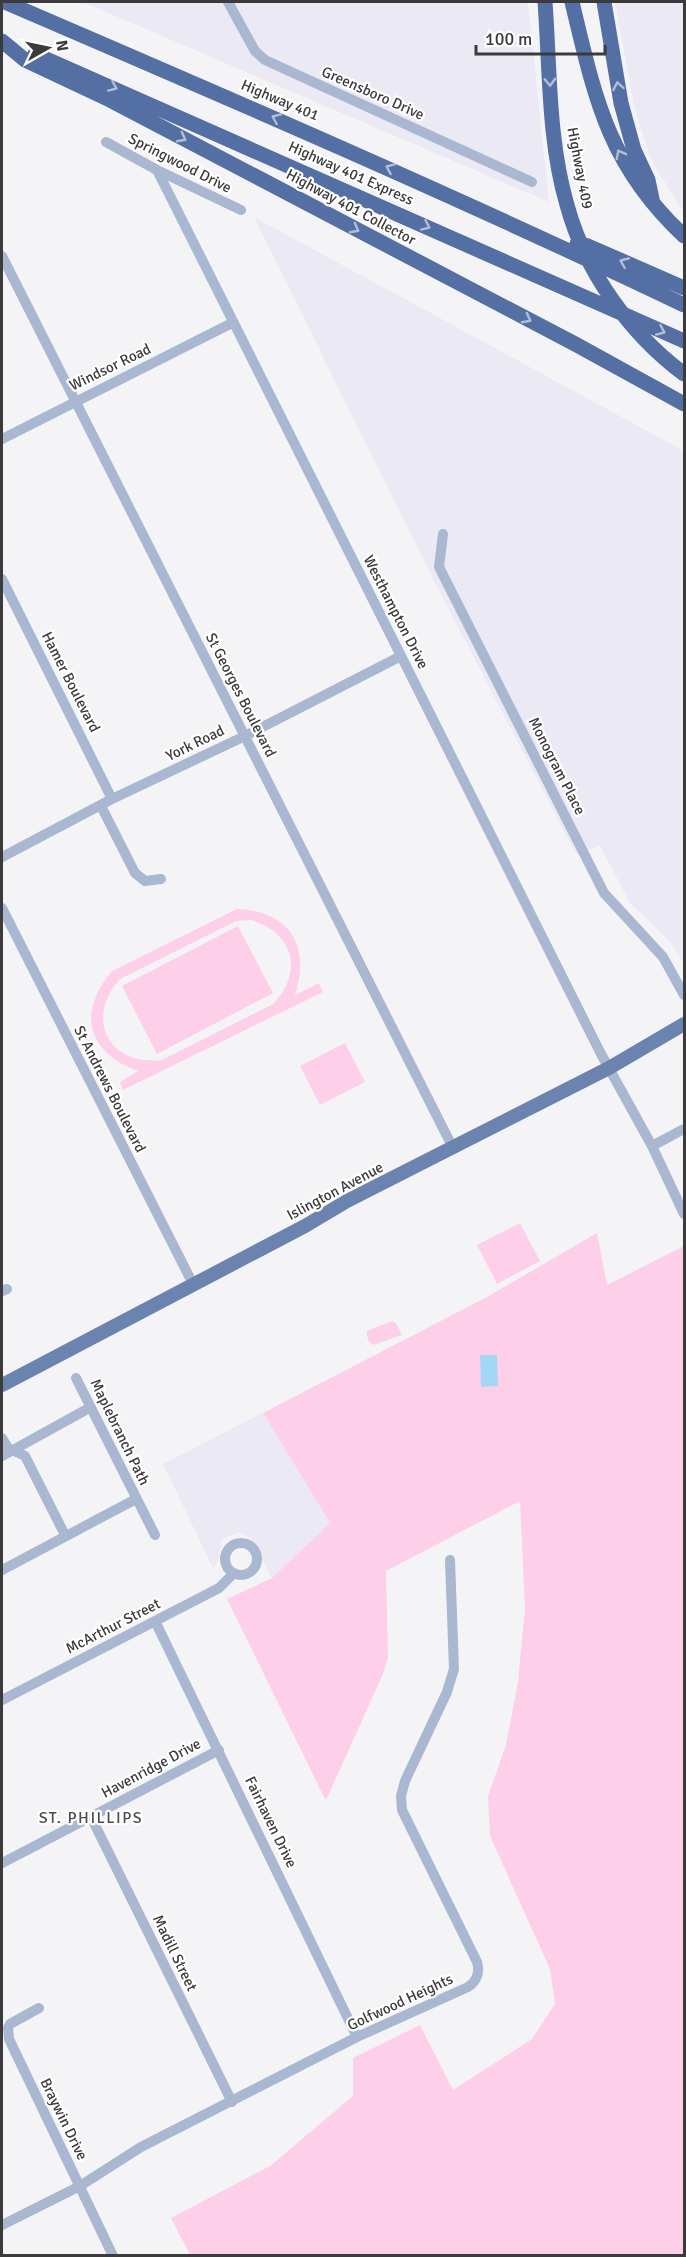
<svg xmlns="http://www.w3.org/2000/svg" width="686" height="2257" font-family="Signika,sans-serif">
	<rect width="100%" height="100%" fill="#f4f4f7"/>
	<path fill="#eae9f4" d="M83,2H528L549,202Z
		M615,2H684V213L650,158L634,106Z
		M254,217L684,451V964L669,940L630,903L600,846L576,854L432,577Z
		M263,1413L330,1523L272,1578L251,1539L239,1532L222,1539L218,1562L213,1568L163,1464Z"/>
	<path fill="#fecfe8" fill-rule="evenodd" d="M237,909C290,911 311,946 295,995L319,983L323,992L123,1090L120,1082L138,1071C87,1053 77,1012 112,971ZM251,920C294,933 304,972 273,1004L162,1060C109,1066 84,1019 120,979L236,921Z
		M238,926L273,993L157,1054L122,986Z
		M345,1043L365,1082L320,1105L300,1066Z
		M520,1223L540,1261L497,1284L477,1245Z
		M597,1233L607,1285L684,1246V2255H190L171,2218L270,2166L353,2096V2058L420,2025L453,2090L532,2039L555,2004L550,1969L490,1836L488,1796L506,1745L518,1682L525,1608L520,1501L386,1571L388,1657L383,1674L327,1798L325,1799L227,1599L272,1578L330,1523L263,1413L487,1297Z
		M392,1321L396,1323L402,1335L373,1345C369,1343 366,1336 367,1331Z"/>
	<path fill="#a2d7f6" d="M480,1355H497L498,1386L481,1387Z"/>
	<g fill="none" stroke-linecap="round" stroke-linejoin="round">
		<path stroke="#a9b7d0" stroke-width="10" d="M228,2L255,51L265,60L532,182
			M106,142L157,170L241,210
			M157,170L600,1052L652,1146L684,1214
			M2,256L453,1148
			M2,439L232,323
			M443,534L439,567L604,893L663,957L684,995
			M2,579L112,799
			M101,806L135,873L145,881L161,879
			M2,857L112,799L245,736L401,656
			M2,908L193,1284
			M652,1146L684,1129
			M2,1291L7,1289
			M76,1378L155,1535
			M2,1438L8,1448L25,1456L65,1535
			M2,1456L91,1407
			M225 1559a16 16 0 1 1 32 0a16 16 0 1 1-32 0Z
			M2,1570L136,1499
			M155,1621L357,2037
			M2,1700L219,1588L234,1573
			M91,1817L232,2102
			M2,1863L219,1750
			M39,2008L10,2024L8,2028L9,2039L113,2256
			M2,2225L80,2186L141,2147L357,2037L468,1987C477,1981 480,1972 477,1962L402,1810L401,1796L405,1781L447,1692L454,1669L450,1560"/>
		<path stroke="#6b83af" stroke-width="14" d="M2,1385L305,1226L347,1201L609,1068L684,1024"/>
		<path stroke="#546fa3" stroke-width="15" d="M5,2C233,100 460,198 684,305
			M545,2C550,69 548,140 567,205C585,271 629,333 684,374
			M572,2C595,98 608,165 684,236
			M604,2L621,103L634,150L648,180L652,199
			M2,41L25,60L110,100L577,345L684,404
			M35,54L684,341
			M577,244L588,246L684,288"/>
	</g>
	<defs><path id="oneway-chevron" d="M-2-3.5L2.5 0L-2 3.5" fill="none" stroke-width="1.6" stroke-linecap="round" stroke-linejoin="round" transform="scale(1.5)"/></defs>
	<g stroke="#b2bed6">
		<use href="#oneway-chevron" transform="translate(550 82) rotate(88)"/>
		<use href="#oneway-chevron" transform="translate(618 86) rotate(-100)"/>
		<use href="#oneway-chevron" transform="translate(113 87) rotate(24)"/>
		<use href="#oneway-chevron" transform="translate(276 118) rotate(-157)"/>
		<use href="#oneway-chevron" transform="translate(182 138) rotate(28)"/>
		<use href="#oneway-chevron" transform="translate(620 154) rotate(-118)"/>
		<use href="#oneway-chevron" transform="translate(390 168) rotate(-156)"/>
		<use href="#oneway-chevron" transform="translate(426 226) rotate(24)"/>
		<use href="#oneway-chevron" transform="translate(355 229) rotate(28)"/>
		<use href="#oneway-chevron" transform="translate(624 262) rotate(-157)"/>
		<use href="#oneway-chevron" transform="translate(527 319) rotate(28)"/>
		<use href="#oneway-chevron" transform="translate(661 331) rotate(24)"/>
	</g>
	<g text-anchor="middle" stroke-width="4.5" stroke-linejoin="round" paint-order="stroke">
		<g font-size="15" fill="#3b3b3c" stroke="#fff">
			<text transform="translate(373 93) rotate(24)" y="5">Greensboro Drive</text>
			<text transform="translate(280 100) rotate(23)" y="5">Highway 401</text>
			<text transform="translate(180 163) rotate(27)" y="5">Springwood Drive</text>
			<text transform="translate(580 168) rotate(79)" y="5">Highway 409</text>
			<text transform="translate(351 173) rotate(24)" y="5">Highway 401 Express</text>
			<text transform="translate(351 207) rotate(28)" y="5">Highway 401 Collector</text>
			<text transform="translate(110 367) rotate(-26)" y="5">Windsor Road</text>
			<text transform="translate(396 612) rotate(63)" y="5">Westhampton Drive</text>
			<text transform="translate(71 682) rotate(63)" y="5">Hamer Boulevard</text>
			<text transform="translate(241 695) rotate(63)" y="5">St Georges Boulevard</text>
			<text transform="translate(195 743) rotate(-26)" y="5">York Road</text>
			<text transform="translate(557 766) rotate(63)" y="5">Monogram Place</text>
			<text transform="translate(110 1089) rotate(63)" y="5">St Andrews Boulevard</text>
			<text transform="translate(335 1191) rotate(-28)" y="5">Islington Avenue</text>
			<text transform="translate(120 1432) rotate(64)" y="5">Maplebranch Path</text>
			<text transform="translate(113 1626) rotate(-27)" y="5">McArthur Street</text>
			<text transform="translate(151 1768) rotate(-28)" y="5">Havenridge Drive</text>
			<text transform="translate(271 1822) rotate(64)" y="5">Fairhaven Drive</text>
			<text transform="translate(175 1953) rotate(64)" y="5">Madill Street</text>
			<text transform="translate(400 2002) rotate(-25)" y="5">Golfwood Heights</text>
			<text transform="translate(64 2119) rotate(64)" y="5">Braywin Drive</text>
		</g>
		<g font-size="16" letter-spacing="1.5" fill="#4c4c4f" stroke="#fff">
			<text x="91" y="1823">ST. PHILLIPS</text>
		</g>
	</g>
	<rect width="686" height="2257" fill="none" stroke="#3b3b3c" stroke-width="6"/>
	<g transform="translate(48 48) rotate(81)" stroke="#ffffff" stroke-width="4.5" paint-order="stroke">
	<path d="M0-4.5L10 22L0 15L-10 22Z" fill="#3b3b3c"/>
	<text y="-9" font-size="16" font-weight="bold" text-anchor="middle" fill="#3b3b3c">N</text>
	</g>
	<path d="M476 45v9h129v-9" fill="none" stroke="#3b3b3c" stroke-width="3"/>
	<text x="485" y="45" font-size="18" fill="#3b3b3c" stroke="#ffffff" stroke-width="4.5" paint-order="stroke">100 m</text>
</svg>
